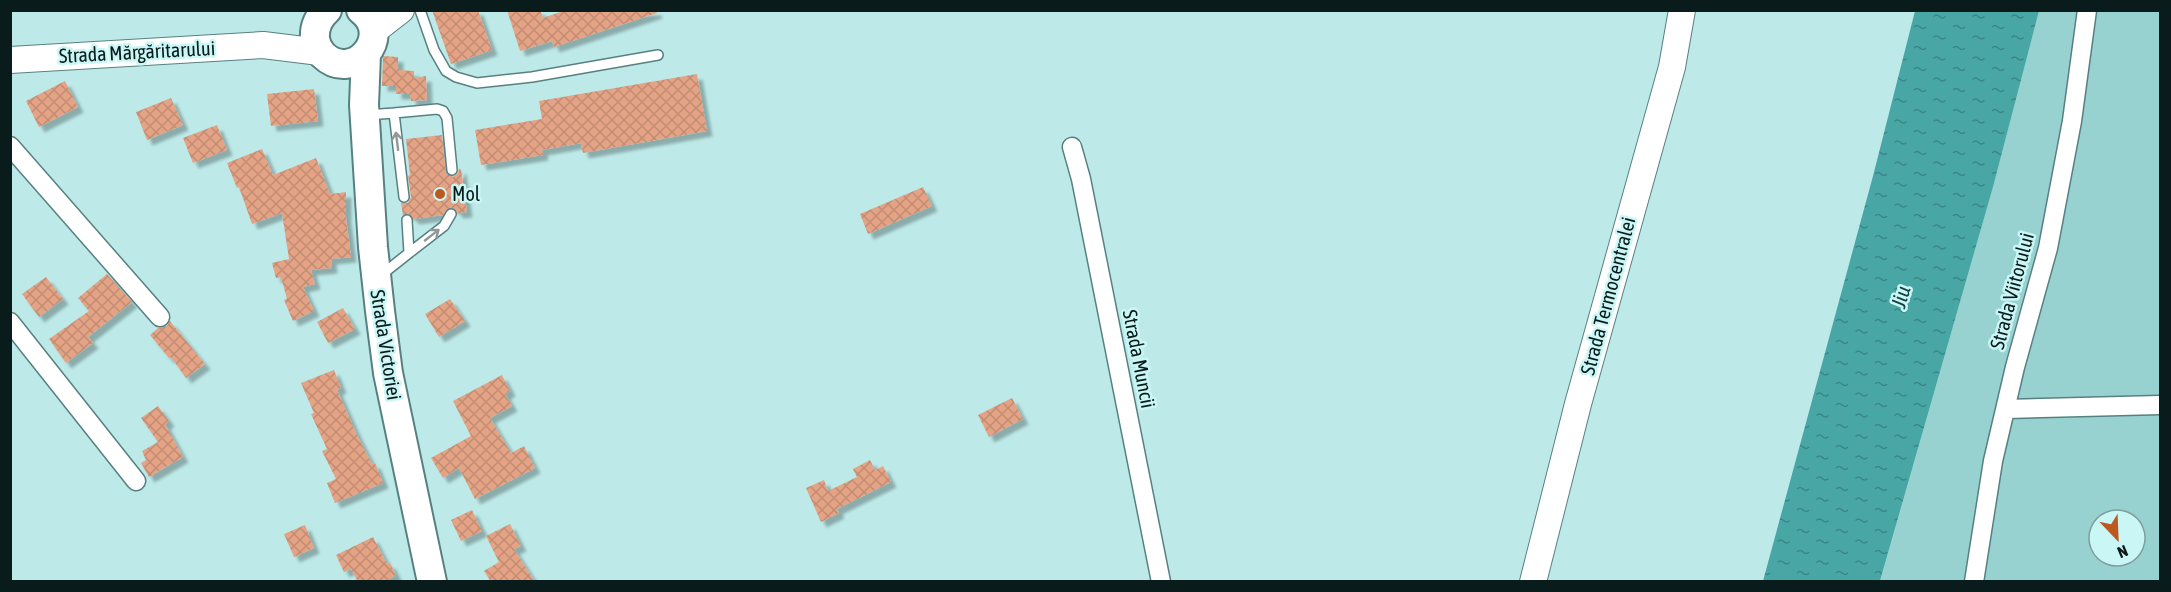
<svg xmlns="http://www.w3.org/2000/svg" width="2171" height="592" font-family="'Asap Condensed',sans-serif">
	<defs>
		<pattern id="water-ripples" width="26" height="14" patternUnits="userSpaceOnUse" patternTransform="scale(1.5)"><rect width="26" height="14" fill="#48a6a5"/><path d="M2 4q2-2 4 0t4 0M15 11q2-2 4 0t4 0" fill="none" stroke="#3a8686"/></pattern>
		<pattern id="building-cross-hatch" width="8" height="8" patternUnits="userSpaceOnUse" patternTransform="scale(1.5)"><rect width="8" height="8" fill="#e4a385"/><path d="M0 0l8 8M0 8l8-8" fill="none" stroke="#c28c72"/></pattern>
		<filter id="shadow"><feDropShadow dx="5.5" dy="5.5" stdDeviation="1.5" flood-color="#0004"/></filter>
	</defs>
	<rect width="100%" height="100%" fill="#bdeae9"/>
	<path fill="#97d1d0" fill-rule="evenodd" d="M2039,11H2160V581L1880,582L1993,187ZM2099,520H2135V556H2099Z"/>
	<path fill="url(#water-ripples)" d="M1915,11H2039L1993,187L1880,581H1763L1873,176Z"/>
	<path fill="url(#building-cross-hatch)" filter="url(#shadow)" d="M432,10H478L492,50L451,64Z
		M507,10H540L543,18L566,10H656L657,13L554,47L552,41L520,51Z
		M383,56L398,57V70L414,71V78L426,76L427,100L411,101L410,94H396V86H382Z
		M697,74L707,131L583,153L581,143L542,150L543,155L481,165L475,130L542,119L539,101Z
		M65,81L78,107L39,127L26,101Z
		M314,89L318,121L271,126L267,94Z
		M171,98L183,125L147,140L136,112Z
		M217,125L227,150L193,163L183,138Z
		M442,135L446,173L453,177L458,173L459,169H461L467,212L458,213L455,209L450,207L443,215L414,219L409,214L403,215L401,203H408L411,197L408,176L410,175L406,139Z
		M262,149L273,175L316,158L330,194L346,192V218L351,257L331,259L332,268L311,270L315,284L303,287L314,311L293,321L284,300L287,299L281,277L276,278L272,263L289,259L282,213L252,224L239,187L237,188L227,163Z
		M923,187L932,206L868,234L860,214Z
		M107,274L132,302L88,337L93,343L66,363L49,339L89,311L78,298Z
		M46,277L63,299L39,317L22,294Z
		M450,299L465,321L439,337L425,314Z
		M343,308L355,329L328,343L317,322Z
		M170,321L205,364L186,378L171,357L169,358L150,335L158,328L167,326Z
		M334,370L341,388L337,390L357,435L372,464L375,463L383,483L335,503L327,483L336,479L322,451L327,449L311,414L314,413L301,383Z
		M502,375L510,391L505,394L512,406L490,418L511,453L524,446L535,468L475,499L459,468L443,478L431,458L471,436L453,401Z
		M1012,398L1023,419L989,437L978,415Z
		M158,406L169,421L165,424L183,457L149,477L141,463L146,460L142,451L158,442L141,418Z
		M870,460L875,470L883,466L891,482L837,509L839,513L821,522L806,488L824,480L828,491L857,477L853,469Z
		M472,510L482,531L461,541L451,520Z
		M510,524L521,546L514,549L535,582H491L484,571L499,562L486,536Z
		M305,525L314,548L294,557L284,534Z
		M373,537L387,564L390,563L396,575L385,582H358L351,569L344,572L336,555Z"/>
	<g fill="none" stroke-linecap="round" stroke-linejoin="round">
		<defs>
			<path id="lane" d="M420,10L434,50L446,71L456,77L477,83L532,77L658,55
				M394,113L437,109L443,111L447,118L452,170
				M367,115L394,113L404,197
				M409,253L444,226L451,214
				M380,276L409,253L407,220"/>
			<path id="street" d="M10,146L160,317
				M1072,147L1081,179L1161,582
				M10,322L136,481
				M2006,409L2160,405
				M1974,582L1993,461L2015,367L2048,248L2072,121L2087,10"/>
			<path id="secondary" d="M374,31L401,10
				M10,60L263,45L320,52
				M1533,582L1578,404L1672,67L1682,10"/>
			<path id="primary" d="M327,10C318,18 314,27 315,39C316,45 319,51 323,55C353,84 395,36 361,10
				M366,54L364,105L373,247L380,311L388,373L432,582"/>
		</defs>
		<use href="#lane" stroke="#578180" stroke-width="12"/>
		<use href="#street" stroke="#578180" stroke-width="21"/>
		<use href="#secondary" stroke="#578180" stroke-width="28"/>
		<use href="#primary" stroke="#578180" stroke-width="32"/>
		<use href="#lane" stroke="#fff" stroke-width="9"/>
		<use href="#street" stroke="#fff" stroke-width="18"/>
		<use href="#secondary" stroke="#fff" stroke-width="26"/>
		<use href="#primary" stroke="#fff" stroke-width="28"/>
	</g>
	<defs><path id="oneway-shaft" d="M-6 0H5M1.5-3L5.5 0L1.5 3" fill="none" stroke-width="1.6" stroke-linecap="round" stroke-linejoin="round" transform="scale(1.5)"/></defs>
	<g stroke="#919898">
		<use href="#oneway-shaft" transform="translate(397 141) rotate(-97)"/>
		<use href="#oneway-shaft" transform="translate(432 235) rotate(-38)"/>
	</g>
	<circle fill="#bc5921" stroke="#caf7f6" stroke-width="2" cx="440" cy="194" r="6"/>
	<g text-anchor="middle" stroke-width="5" stroke-linejoin="round" paint-order="stroke">
		<g font-size="20" fill="#0a1b1b" stroke="#caf7f6">
			<text transform="translate(137 52) rotate(-3)" y="7">Strada Mărgăritarului</text>
			<text transform="translate(2012 291) rotate(-75)" y="7">Strada Viitorului</text>
			<text transform="translate(1608 296) rotate(-75)" y="7">Strada Termocentralei</text>
			<text transform="translate(386 345) rotate(81)" y="7">Strada Victoriei</text>
			<text transform="translate(1139 359) rotate(79)" y="7">Strada Muncii</text>
		</g>
		<g font-size="20" fill="#0a1b1b" stroke="#caf7f6" text-anchor="start">
			<text x="452" y="201">Mol</text>
		</g>
		<g font-size="21" font-style="italic" fill="#14403f" stroke="#caf7f6">
			<text transform="translate(1901 297) rotate(-74)" y="7">Jiu</text>
		</g>
	</g>
	<rect width="2171" height="592" fill="none" stroke="#0a1b1b" stroke-width="24"/>
	<g transform="translate(2117 538) rotate(157)"><circle r="28" fill="#caf7f6" stroke="#7d9f9e" stroke-width="1.5"/>
	<path d="M0-4.5L10 22L0 15L-10 22Z" fill="#bc5921"/>
	<text y="-9" font-size="16" font-weight="bold" text-anchor="middle" fill="#0a1b1b">N</text>
	</g>
</svg>
